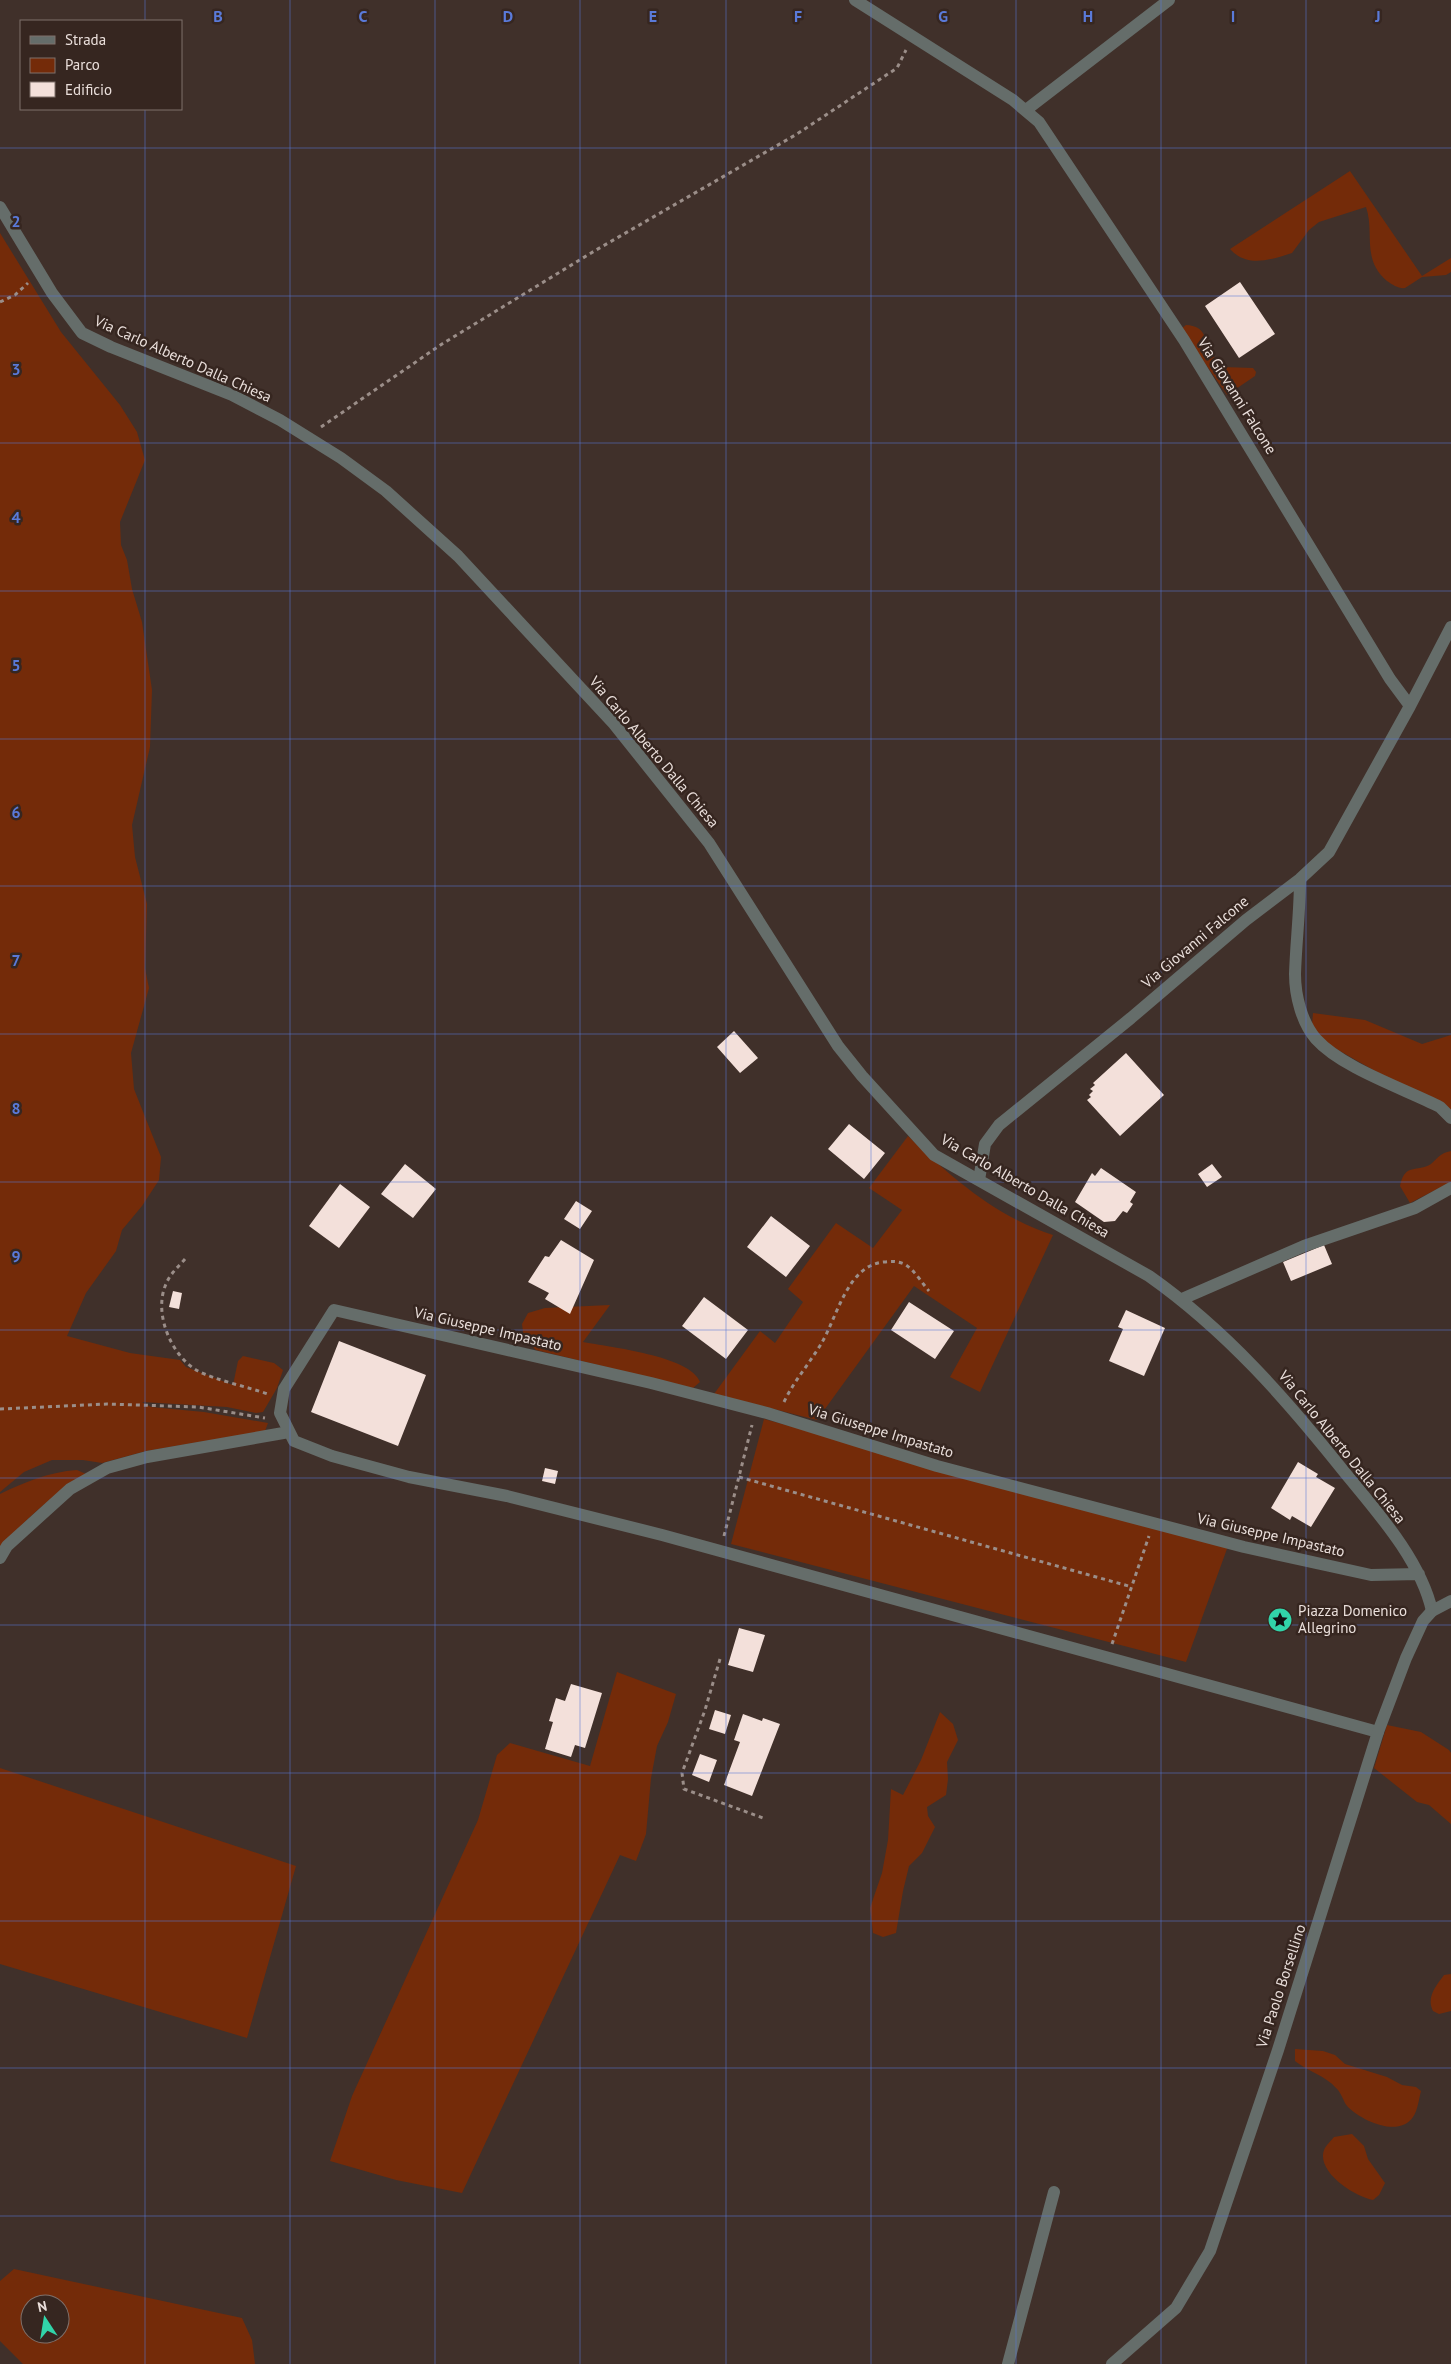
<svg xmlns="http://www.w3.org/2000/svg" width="1451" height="2364" font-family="'PT Sans',sans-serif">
	<rect width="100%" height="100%" fill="#40302a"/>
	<path fill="#742b09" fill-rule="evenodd" d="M1350,171L1422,276L1451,258V272L1446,275L1422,277L1405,288C1399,289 1393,285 1387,281C1361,259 1375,233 1366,207L1319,222L1309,230L1292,253C1270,260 1247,268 1230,249Z
		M0,233L61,332L120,405L137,432L145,460L120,522L121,545L127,560L132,589L142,622L152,690L150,747L132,825L135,857L147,904L145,968L149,988L131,1053L134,1089L161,1157L159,1180L142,1206L122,1230L116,1251L86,1293L67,1336L130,1353L180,1360L186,1367L233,1385L238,1361L243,1356L274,1363L283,1370L277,1388L263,1412L256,1413L227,1407L142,1402L151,1407L204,1412L268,1423L265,1431L146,1451L102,1463L83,1460H52L24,1472L0,1492Z
		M1186,325C1206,326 1204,339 1212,353C1214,358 1218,363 1222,367L1253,368L1256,372L1255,376L1227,395L1181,329Z
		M1313,1013L1365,1020L1422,1044L1451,1035V1114L1324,1042L1312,1025Z
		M908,1136C950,1176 996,1217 1053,1235L980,1392L950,1377L977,1328L914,1286L817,1420L714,1394L760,1331L775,1343L803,1302L788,1289L836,1223L873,1248L902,1210L869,1188Z
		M1451,1151V1182L1410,1203L1400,1186C1405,1162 1417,1173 1431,1164C1438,1158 1440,1153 1451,1151Z
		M610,1305L583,1342C609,1347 691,1356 700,1382L693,1388L536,1350L524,1339L522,1324L528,1313L545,1308Z
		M764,1419L1228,1546L1186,1662L731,1544Z
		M77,1470L86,1474C53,1496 22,1519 0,1552V1494C25,1482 49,1472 77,1470Z
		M617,1672L676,1694L668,1722L657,1746L651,1778L646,1834L636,1861L620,1855L462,2193L396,2180L330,2161L352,2096L478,1820L497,1755L510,1743L590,1766Z
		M940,1712L953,1724L958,1740L947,1762L948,1779L946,1795L927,1807L928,1816L935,1827L922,1853L909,1866L903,1891L896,1933L883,1937L873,1933L870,1908L882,1873L888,1840L891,1789L903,1795L921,1760Z
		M1387,1725L1421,1732L1449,1750L1451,1753V1824L1429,1805L1417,1802L1374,1768Z
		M0,1768L296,1866L247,2038L0,1964Z
		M1451,1974V2011L1439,2014L1433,2011C1426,1997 1436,1986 1444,1975Z
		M1295,2049L1323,2051L1335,2055L1345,2064L1387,2077L1402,2085L1416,2087L1421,2091C1419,2098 1418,2110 1413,2117C1399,2138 1362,2121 1348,2107C1343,2102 1342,2093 1336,2088C1326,2076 1307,2071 1295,2061Z
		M1352,2134L1364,2146L1368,2159L1385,2183L1379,2195L1373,2200C1355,2197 1316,2172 1324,2150C1326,2145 1331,2141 1334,2137Z
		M14,2269L242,2318L252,2340L255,2364H23L0,2341V2281ZM30,2304H60V2334H30Z"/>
	<path fill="#f3e0da" d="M1240,282L1275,334L1239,358L1205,306Z
		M734,1031L758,1058L740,1073L717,1047Z
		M1126,1053L1164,1095L1120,1136L1087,1100L1091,1097L1089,1095L1093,1091L1090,1089L1095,1085L1093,1083Z
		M849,1124L885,1153L864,1179L828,1149Z
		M405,1164L436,1189L413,1218L381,1194Z
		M1212,1164L1222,1177L1207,1187L1198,1174Z
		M1101,1168L1136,1192L1130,1202L1133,1204L1127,1213L1123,1211L1115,1221L1104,1222L1075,1202L1092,1173L1095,1176Z
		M340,1184L370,1207L339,1248L309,1226Z
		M576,1201L592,1211L580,1229L564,1219Z
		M771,1216L810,1246L786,1277L747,1247Z
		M561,1240L594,1260L570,1314L545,1299L549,1293L528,1282L545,1256L549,1257Z
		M1324,1245L1332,1264L1291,1281L1283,1262Z
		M173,1291L182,1293L179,1309L169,1307Z
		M704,1297L748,1330L726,1359L682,1326Z
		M909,1302L954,1331L935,1359L891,1330Z
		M1126,1310L1165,1328L1144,1376L1109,1361L1123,1329L1118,1327Z
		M339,1341L426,1375L398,1446L311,1412Z
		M1298,1462L1318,1474L1316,1477L1335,1488L1311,1527L1292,1516L1290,1520L1271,1508Z
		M545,1468L558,1471L555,1484L542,1481Z
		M739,1628L765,1635L753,1672L728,1665Z
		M571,1684L602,1693L585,1748L575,1745L571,1757L545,1749L553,1722L549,1721L556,1698L565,1701Z
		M715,1710L731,1715L725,1734L709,1729Z
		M743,1714L762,1721L763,1718L780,1724L752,1796L724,1785L740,1742L734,1740Z
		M700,1754L717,1760L709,1782L692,1775Z"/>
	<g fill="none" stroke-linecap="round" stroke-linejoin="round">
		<path stroke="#9b8e89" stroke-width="3" stroke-dasharray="4 4" stroke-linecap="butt" d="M0,302L15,295L28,283
			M321,427L442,344L596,250L797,134L897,68L906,50
			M185,1259C178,1267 170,1274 166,1284C153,1313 171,1356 198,1371C215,1380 248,1387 268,1394
			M784,1402C794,1381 809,1364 821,1344C837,1318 847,1265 884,1262C892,1261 899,1261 906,1265C915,1271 922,1283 929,1291
			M0,1409L107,1404L198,1407L265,1418
			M739,1477L1132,1587
			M724,1536L752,1425
			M1112,1644L1149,1536
			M720,1659L705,1710L682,1773L684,1789L763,1818"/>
		<path stroke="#656d6a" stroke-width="12" d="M855,0L1013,100L1039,122L1184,340L1390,679L1410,706
			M1026,110L1169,0
			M0,207L52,293L82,333L111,347L232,395L280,420L341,458L386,491L458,556L614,724L709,843L838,1046L862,1076L934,1155L1149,1276C1227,1331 1287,1400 1346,1474C1378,1513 1421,1561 1432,1611
			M1300,879C1300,911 1296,942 1295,974C1295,996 1302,1023 1316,1039C1342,1068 1405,1089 1440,1107L1451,1118
			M979,1180L985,1144L999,1125L1131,1018L1246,920L1300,879L1329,852L1410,706L1451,627
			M1182,1299L1304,1246L1415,1208L1451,1188
			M0,1558L7,1546L70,1489L107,1468L147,1457L289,1432
			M1378,1732L662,1535L507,1496L409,1477L332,1456L294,1441L280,1413L284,1389L334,1310L651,1383L767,1413L937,1466L1244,1547L1371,1575L1419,1574
			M1008,2364L1054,2192"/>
		<path stroke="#656d6a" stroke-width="12" d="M1112,2364L1176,2308L1210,2251L1278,2050L1378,1732L1406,1658L1423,1621L1432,1611L1451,1601"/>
	</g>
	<path fill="none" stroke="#5a7ad9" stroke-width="1" stroke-opacity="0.55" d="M145,0V21M290,0V2364M435,0V2364M580,0V2364M726,0V2364M871,0V2364M1016,0V2364M1161,0V2364M1306,0V2364M145,109V2364M0,148H1451M0,296H1451M0,443H1451M0,591H1451M0,739H1451M0,886H1451M0,1034H1451M0,1182H1451M0,1330H1451M0,1478H1451M0,1625H1451M0,1773H1451M0,1921H1451M0,2068H1451M0,2216H1451"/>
	<defs>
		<symbol id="sight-disc" viewBox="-11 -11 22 22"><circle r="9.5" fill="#31d4a9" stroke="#362620"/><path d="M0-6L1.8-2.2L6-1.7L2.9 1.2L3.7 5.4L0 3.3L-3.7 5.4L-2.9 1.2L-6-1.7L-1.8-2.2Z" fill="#111"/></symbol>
	</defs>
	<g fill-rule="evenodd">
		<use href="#sight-disc" x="1266" y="1606" width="28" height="28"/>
	</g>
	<g text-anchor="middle" stroke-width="5" stroke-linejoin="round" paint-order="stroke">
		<g font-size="15" fill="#eadfdb" stroke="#362620">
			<text transform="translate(183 359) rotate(24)" y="5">Via Carlo Alberto Dalla Chiesa</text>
			<text transform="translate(1237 396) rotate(58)" y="5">Via Giovanni Falcone</text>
			<text transform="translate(654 752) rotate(50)" y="5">Via Carlo Alberto Dalla Chiesa</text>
			<text transform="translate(1195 942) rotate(-40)" y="5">Via Giovanni Falcone</text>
			<text transform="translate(1025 1186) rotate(30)" y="5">Via Carlo Alberto Dalla Chiesa</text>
			<text transform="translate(488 1329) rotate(13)" y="5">Via Giuseppe Impastato</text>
			<text transform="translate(881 1431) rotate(17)" y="5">Via Giuseppe Impastato</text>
			<text transform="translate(1342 1447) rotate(51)" y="5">Via Carlo Alberto Dalla Chiesa</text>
			<text transform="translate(1271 1535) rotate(13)" y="5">Via Giuseppe Impastato</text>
			<text transform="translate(1281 1986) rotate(-72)" y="5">Via Paolo Borsellino</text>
		</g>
		<g font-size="15" fill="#eadfdb" stroke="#362620" text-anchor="start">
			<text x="1298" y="1616">Piazza Domenico<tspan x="1298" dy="17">Allegrino</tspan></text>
		</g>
	</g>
	<g font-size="16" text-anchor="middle" font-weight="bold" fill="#5a7ad9" stroke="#362620" stroke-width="5" stroke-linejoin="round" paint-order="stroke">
		<text x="218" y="22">B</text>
		<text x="363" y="22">C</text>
		<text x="508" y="22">D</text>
		<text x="653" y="22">E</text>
		<text x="798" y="22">F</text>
		<text x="943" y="22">G</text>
		<text x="1088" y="22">H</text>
		<text x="1233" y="22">I</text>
		<text x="1378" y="22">J</text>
		<text x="16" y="227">2</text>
		<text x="16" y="375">3</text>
		<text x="16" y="523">4</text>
		<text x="16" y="671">5</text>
		<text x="16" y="818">6</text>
		<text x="16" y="966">7</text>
		<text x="16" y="1114">8</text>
		<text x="16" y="1262">9</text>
	</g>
	<rect x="20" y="20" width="162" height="90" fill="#362620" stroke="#7e706b"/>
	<rect x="30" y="36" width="25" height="8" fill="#656d6a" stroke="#7e706b"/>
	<text x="65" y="45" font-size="15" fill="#eadfdb">Strada</text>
	<rect x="30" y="58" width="25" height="15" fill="#742b09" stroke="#7e706b"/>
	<text x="65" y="70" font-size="15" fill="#eadfdb">Parco</text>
	<rect x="30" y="82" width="25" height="15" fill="#f3e0da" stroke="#7e706b"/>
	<text x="65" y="95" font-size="15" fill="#eadfdb">Edificio</text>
	<g transform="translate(45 2319) rotate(348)"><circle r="24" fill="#362620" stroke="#7e706b"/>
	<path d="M0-4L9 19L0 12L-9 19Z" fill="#31d4a9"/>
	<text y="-8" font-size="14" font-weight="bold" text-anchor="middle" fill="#eadfdb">N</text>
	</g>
</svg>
